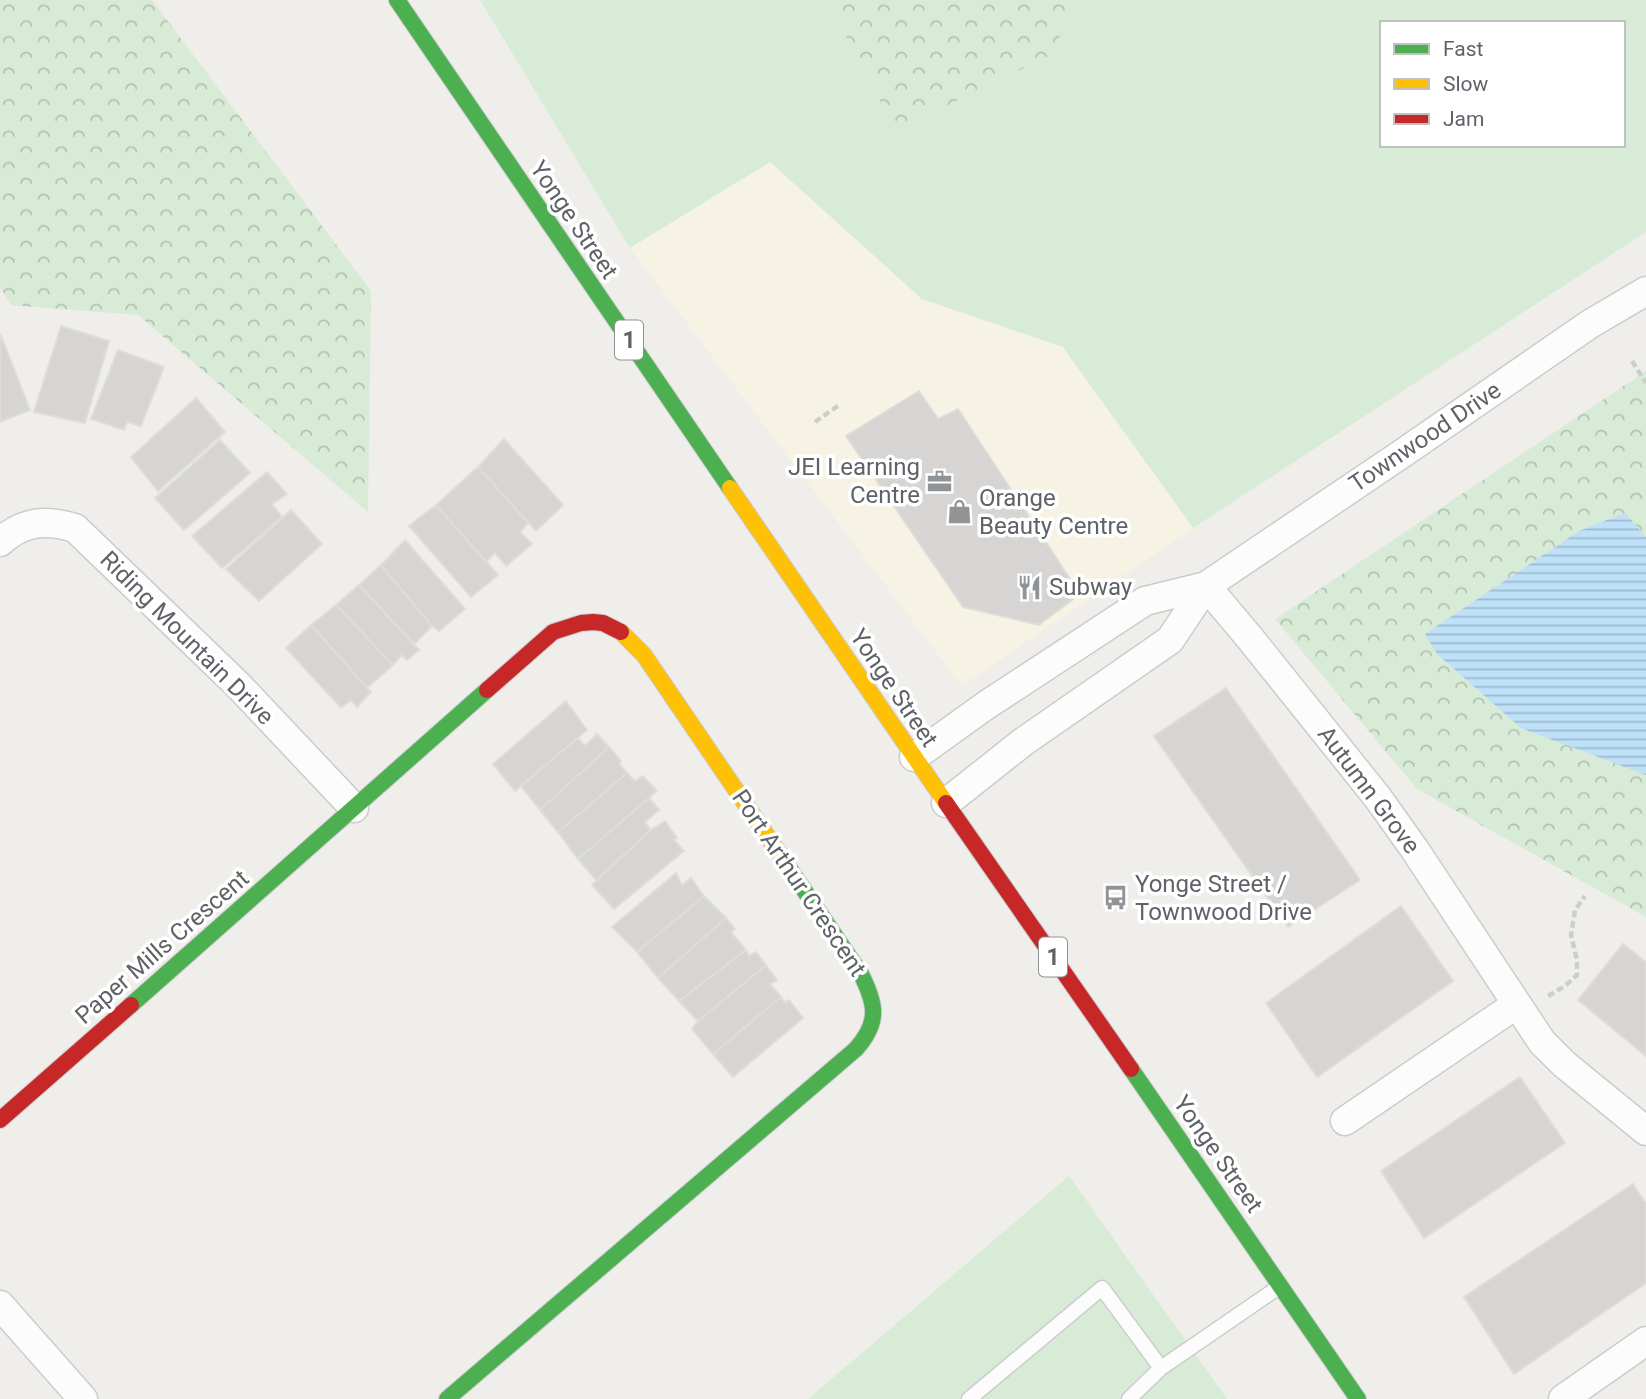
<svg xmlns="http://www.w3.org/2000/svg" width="1646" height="1399" font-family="Roboto,sans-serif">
	<defs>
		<pattern id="forest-crowns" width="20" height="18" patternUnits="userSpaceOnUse" patternTransform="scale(1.75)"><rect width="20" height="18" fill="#d8ebd6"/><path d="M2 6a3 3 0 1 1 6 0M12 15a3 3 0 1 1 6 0" fill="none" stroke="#b2c2b1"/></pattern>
		<pattern id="water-rules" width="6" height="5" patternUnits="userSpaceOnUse" patternTransform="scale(1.75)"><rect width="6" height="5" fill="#bfe0f9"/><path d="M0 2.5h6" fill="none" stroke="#9eb9cd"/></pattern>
	</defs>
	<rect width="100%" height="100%" fill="#efeeea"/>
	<path fill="#f7f3e4" d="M769,161L922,299L1063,347L1193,528L962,686L630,248Z"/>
	<path fill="#d8ebd6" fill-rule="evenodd" d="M480,0H1646V232L1193,528L1063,347L922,299L770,162L630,248ZM1382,23H1623V145H1382Z
		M1069,1176L1227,1399H808Z"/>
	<path fill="url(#forest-crowns)" d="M0,0H152L371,291L368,512L138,315L11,305L0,287Z
		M827,0H1068L1056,52L896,131Z
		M1646,371V917L1417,789L1275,619Z"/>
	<path fill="url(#water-rules)" d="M1625,513L1646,537V775L1521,728L1437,654L1425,634L1579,531Z"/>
	<path fill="#d6d5d3" stroke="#deddd9" stroke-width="2" d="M61,326L109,341L85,423L34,412Z
		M0,333L30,410L0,422Z
		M118,350L164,367L141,426L127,422L124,430L91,419Z
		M919,391L938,419L958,409L1080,594L1039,625L963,607L846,436Z
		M196,398L225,432L158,491L131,457Z
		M504,439L563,505L536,531L478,467Z
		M220,440L250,473L184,530L155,498Z
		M478,467L528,523L520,532L532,544L506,566L495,553L486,562L436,505Z
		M267,472L287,494L272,504L282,517L222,568L192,536Z
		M436,505L498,575L471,597L409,526Z
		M291,510L322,544L259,601L226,569Z
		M405,540L465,609L439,631L432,626L381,565Z
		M381,565L432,626L414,644L359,585Z
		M359,585L419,650L407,660L402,655L393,665L336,605Z
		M336,605L393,665L367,688L311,625Z
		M311,625L371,692L357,707L351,700L341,708L286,648Z
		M1226,688L1360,880L1288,927L1154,736Z
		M566,701L587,730L515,791L493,764Z
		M597,734L609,747L540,810L521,786L578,738L585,746Z
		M609,747L621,761L619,764L627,773L558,832L540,810Z
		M627,773L635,781L643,776L657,791L578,859L558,832Z
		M649,798L659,810L645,822L651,830L596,880L578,859Z
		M665,821L677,838L674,840L684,851L614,909L592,885L651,830Z
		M676,873L682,885L691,878L704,896L637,952L612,927Z
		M704,896L726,918L658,978L637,952Z
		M1401,906L1453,981L1317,1077L1266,1003Z
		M726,918L735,929L731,932L746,950L679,1001L658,978Z
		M1623,944L1646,962V1056L1578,1000Z
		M746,950L749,956L756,952L766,965L698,1021L679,1001Z
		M766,965L777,980L770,984L781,997L713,1054L692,1029L698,1021Z
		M781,997L785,1003L789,1000L803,1018L733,1077L713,1054Z
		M1520,1077L1565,1143L1424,1238L1381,1171Z
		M1633,1184L1646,1204V1283L1514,1374L1464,1297Z"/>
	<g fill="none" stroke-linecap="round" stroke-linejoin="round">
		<defs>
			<path id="lane" d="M969,1399L1102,1288L1161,1368L1279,1287
				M1129,1399L1161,1368"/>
			<path id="street" d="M0,542C23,521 46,519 75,528L238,685L354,808
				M1206,586L1249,637L1378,798L1415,850L1542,1042L1564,1064L1646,1131
				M914,757L985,706L1145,601L1206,586L1403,453L1590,324L1646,291
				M946,803L1023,742L1170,640L1206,586
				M1345,1121L1517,1004
				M0,1305L83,1399
				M1563,1399L1646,1341"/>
			<path id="fast" d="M397,0L730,488
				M131,1005L487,690
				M1131,1069L1358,1399
				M447,1399L856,1049C880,1022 876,1004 861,974L789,868"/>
			<path id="slow" d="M730,488L946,803
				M621,632L644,655L789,868"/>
			<path id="jam" d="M487,690L553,632L581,623L593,622L603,623L621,632
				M946,803L1131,1069
				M0,1120L131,1005"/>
		</defs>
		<use href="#lane" stroke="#cbcccc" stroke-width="17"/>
		<use href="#street" stroke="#cbcccc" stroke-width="31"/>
		<use href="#fast" stroke="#cacacb" stroke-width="18"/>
		<use href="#slow" stroke="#cacacb" stroke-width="18"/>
		<use href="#jam" stroke="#cacacb" stroke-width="18"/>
		<path stroke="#cacfcc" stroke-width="4.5" stroke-dasharray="7 3.5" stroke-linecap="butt" d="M1632,361L1646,383
			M815,422L839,405
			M1548,996L1565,986L1577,975V960L1571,935L1575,910L1585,896"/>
		<use href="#lane" stroke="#fdfcfc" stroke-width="14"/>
		<use href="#street" stroke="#fdfcfc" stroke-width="28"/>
		<use href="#fast" stroke="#4caf50" stroke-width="16"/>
		<use href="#slow" stroke="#ffc107" stroke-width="16"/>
		<use href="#jam" stroke="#c62828" stroke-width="16"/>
	</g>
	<defs>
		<symbol id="office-bare" viewBox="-9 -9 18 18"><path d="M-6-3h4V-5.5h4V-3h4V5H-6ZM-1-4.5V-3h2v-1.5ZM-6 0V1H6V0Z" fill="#919496" stroke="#fff" stroke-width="2.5" paint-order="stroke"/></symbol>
		<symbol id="shop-bare" viewBox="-9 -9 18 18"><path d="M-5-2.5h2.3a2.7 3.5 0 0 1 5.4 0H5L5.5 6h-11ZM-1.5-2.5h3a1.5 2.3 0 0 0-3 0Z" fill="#919496" stroke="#fff" stroke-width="2.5" paint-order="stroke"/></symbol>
		<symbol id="restaurant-bare" viewBox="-9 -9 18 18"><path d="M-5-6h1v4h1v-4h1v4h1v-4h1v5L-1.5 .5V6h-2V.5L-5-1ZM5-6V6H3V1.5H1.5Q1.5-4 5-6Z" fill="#919496" stroke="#fff" stroke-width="2.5" paint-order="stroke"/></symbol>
		<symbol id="bus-bare" viewBox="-9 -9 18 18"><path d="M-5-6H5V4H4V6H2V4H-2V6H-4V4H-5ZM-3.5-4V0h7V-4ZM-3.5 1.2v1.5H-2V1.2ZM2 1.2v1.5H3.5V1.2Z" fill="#919496" stroke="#fff" stroke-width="2.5" paint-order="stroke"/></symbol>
	</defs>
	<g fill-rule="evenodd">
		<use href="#office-bare" x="922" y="464" width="35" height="35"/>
		<use href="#shop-bare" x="942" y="494" width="35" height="35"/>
		<use href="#restaurant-bare" x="1012" y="570" width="35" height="35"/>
		<use href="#bus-bare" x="1098" y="880" width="35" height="35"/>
	</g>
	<g text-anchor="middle" stroke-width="7" stroke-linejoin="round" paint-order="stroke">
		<g fill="#fff" stroke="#8f9295" stroke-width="2">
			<rect x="615" y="320.5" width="28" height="39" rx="5"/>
			<rect x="1039" y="937.5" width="28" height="39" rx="5"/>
		</g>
		<g font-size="23" font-weight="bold" fill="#5f6368">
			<text x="629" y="348">1</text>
			<text x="1053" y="965">1</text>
		</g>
		<g font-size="24" fill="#5f6368" stroke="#fff">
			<text transform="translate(574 220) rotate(56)" y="8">Yonge Street</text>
			<text transform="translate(1425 437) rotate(-34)" y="8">Townwood Drive</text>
			<text transform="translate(187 638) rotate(45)" y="8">Riding Mountain Drive</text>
			<text transform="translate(894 688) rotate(56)" y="8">Yonge Street</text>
			<text transform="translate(1369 790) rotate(53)" y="8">Autumn Grove</text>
			<text transform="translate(799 883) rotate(56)" y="8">Port Arthur Crescent</text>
			<text transform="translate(162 947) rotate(-41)" y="8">Paper Mills Crescent</text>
			<text transform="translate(1218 1154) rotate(55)" y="8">Yonge Street</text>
		</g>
		<g font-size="24" fill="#5f6368" stroke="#fff" text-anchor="start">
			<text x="920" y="475" text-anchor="end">JEI Learning<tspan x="920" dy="28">Centre</tspan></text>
			<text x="979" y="506">Orange<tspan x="979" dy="28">Beauty Centre</tspan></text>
			<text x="1049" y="595">Subway</text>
			<text x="1135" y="892">Yonge Street /<tspan x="1135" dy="28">Townwood Drive</tspan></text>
		</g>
	</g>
	<rect x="1380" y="21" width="245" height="126" fill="#ffffff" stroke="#bfc1c3" stroke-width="2"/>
	<rect x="1394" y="44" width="35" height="10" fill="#4caf50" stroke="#bfc1c3" stroke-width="2"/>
	<text x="1443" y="56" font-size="21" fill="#5f6368">Fast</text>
	<rect x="1394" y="79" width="35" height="10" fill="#ffc107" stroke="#bfc1c3" stroke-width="2"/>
	<text x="1443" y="91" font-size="21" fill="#5f6368">Slow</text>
	<rect x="1394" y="114" width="35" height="10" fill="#c62828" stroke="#bfc1c3" stroke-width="2"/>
	<text x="1443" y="126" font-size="21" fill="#5f6368">Jam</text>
</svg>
